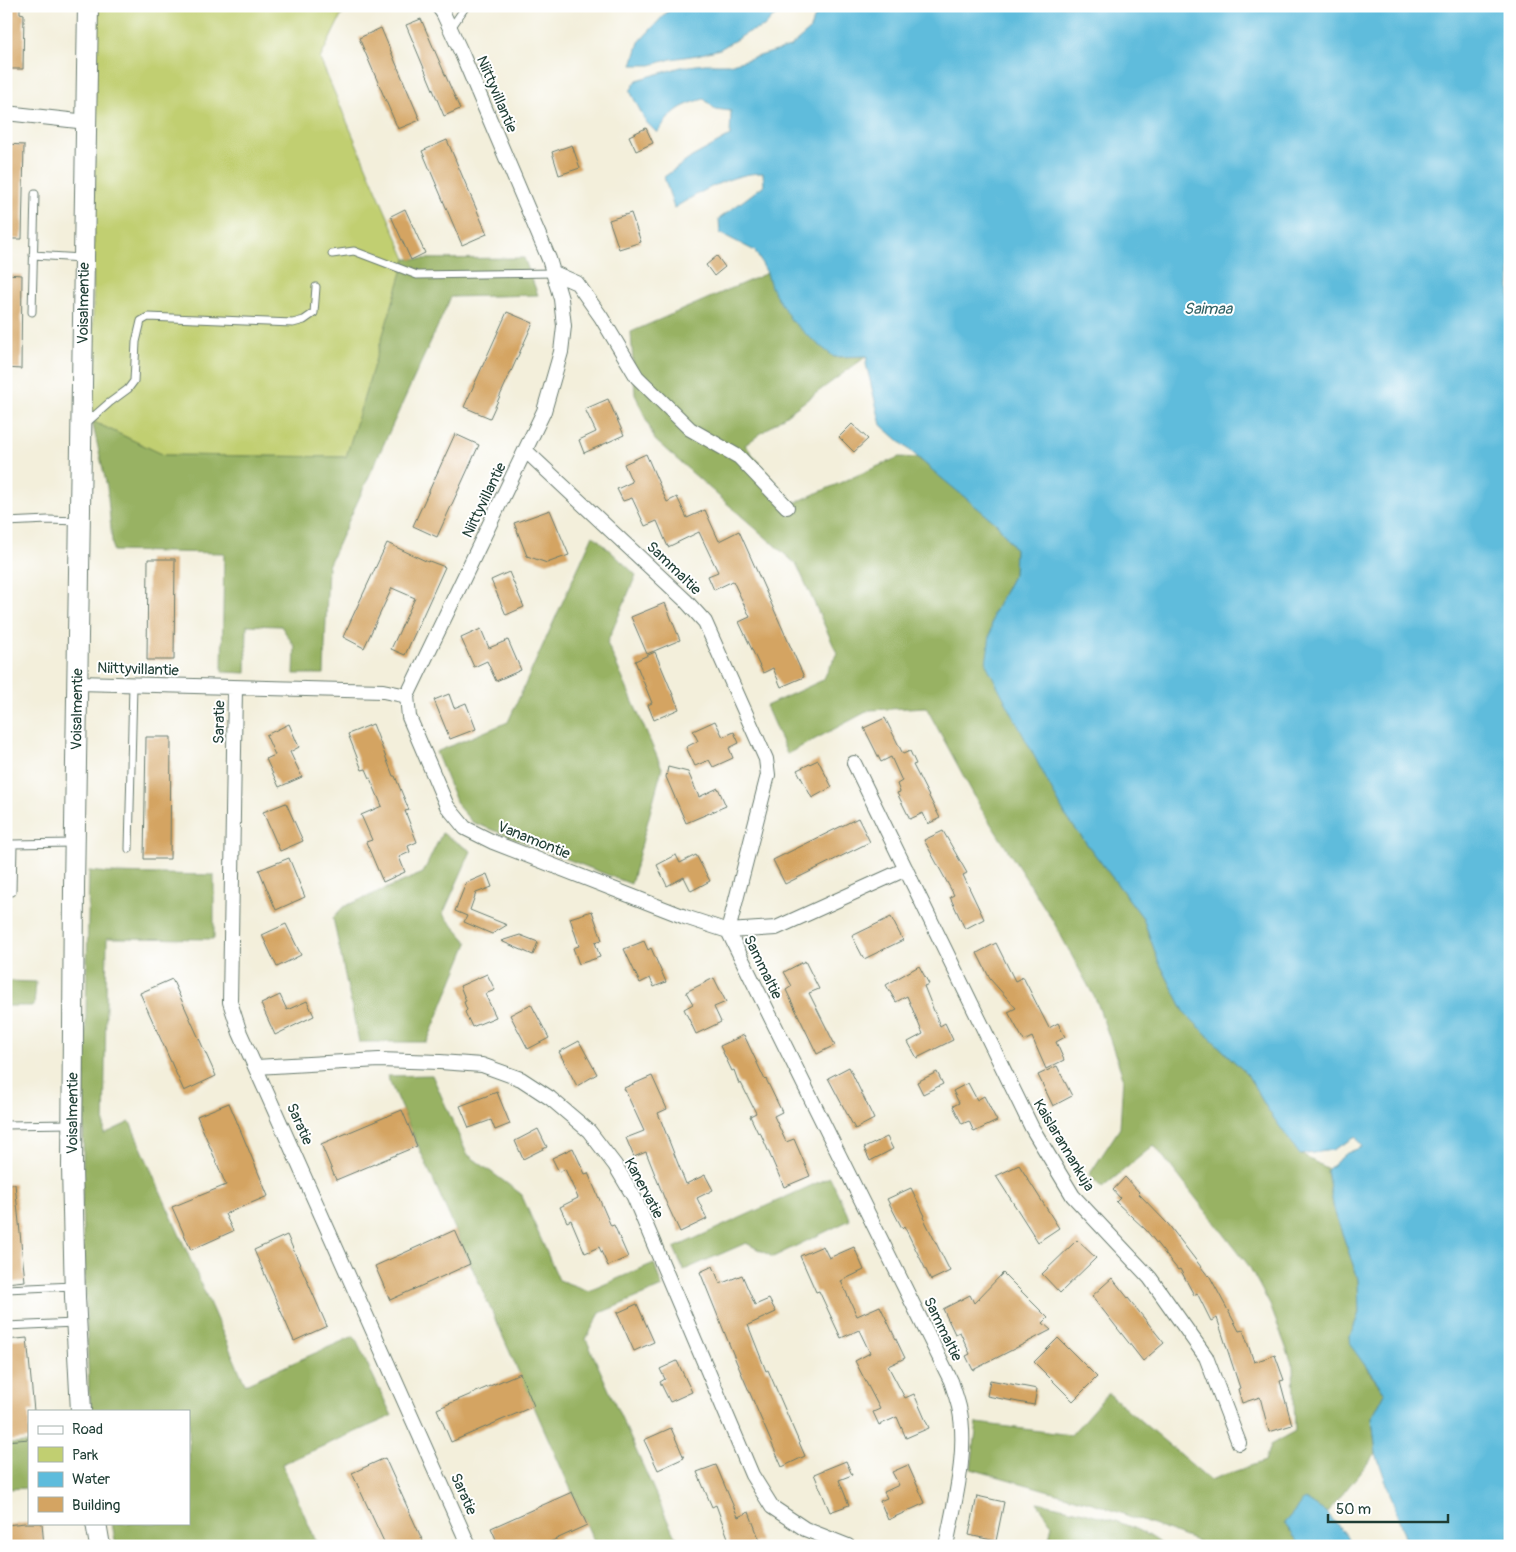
<svg xmlns="http://www.w3.org/2000/svg" width="1516" height="1552" font-family="Pangolin,sans-serif">
	<rect width="100%" height="100%" fill="#fff"/>
	<filter id="ink" filterUnits="userSpaceOnUse"><feTurbulence type="fractalNoise" baseFrequency=".02" numOctaves="2"/><feDisplacementMap in="SourceGraphic" scale="10" xChannelSelector="R" yChannelSelector="G"/><feConvolveMatrix kernelMatrix="1 2 1 2 8 2 1 2 1" color-interpolation-filters="sRGB"/></filter>
	<filter id="wash" filterUnits="userSpaceOnUse"><feTurbulence type="fractalNoise" baseFrequency=".0096" numOctaves="4" result="noise"/><feDisplacementMap in="SourceGraphic" scale="20" xChannelSelector="R" yChannelSelector="G"/><feGaussianBlur stdDeviation="1.12" result="paint"/><feColorMatrix in="noise" values="0 0 0 0 0 0 0 0 0 0 0 0 0 0 0 0 0 1.4 0 .05"/><feComposite in="paint" operator="in"/></filter>
	<g filter="url(#wash)">
		<rect width="100%" height="100%" fill="#f3efdb"/>
		<path fill="#c1cf71" stroke="#708652" d="M96,6H346L320,59L406,259L346,457L164,455L92,421Z"/>
		<path fill="#98b263" stroke="#5c784c" d="M524,258L538,295L451,297L328,566L324,674H294L295,647L281,626L247,625L246,673L222,672L224,553L113,551L107,487L92,421L164,455L346,457L406,259Z
			M767,273C780,312 803,332 835,357L867,356L745,445L792,504L899,457L918,458L997,524L1015,549L1014,574L993,614L1065,815L1143,918L1158,960L1185,1013L1247,1074L1268,1110L1300,1154L1328,1169L1327,1171L1334,1210L1358,1279L1359,1313L1350,1337L1368,1371L1385,1393L1372,1418L1376,1453L1327,1513L1305,1500L1284,1523L1301,1546H1202L1199,1542L1096,1504L971,1469L977,1423L1071,1435L1108,1393L1210,1480L1265,1461L1270,1445L1295,1431L1293,1366L1270,1305L1249,1266L1154,1145L1102,1188L1089,1175L1120,1128L1123,1077L1097,1002L1053,921L982,810L926,707L870,710L787,754L766,706L823,680L837,653L797,565L655,440L635,394L631,332Z
			M593,535L636,575L607,643L662,768L631,884L472,822L458,806L436,752L508,722Z
			M442,833L471,851L443,914L468,943L427,1042H359L333,918L343,907L423,873Z
			M89,871L108,873L214,875V939L107,938L104,1134L130,1122L245,1384L354,1336L392,1416L282,1464L318,1546H116L112,1523H189V1411H92L89,1392L82,1207Z
			M6,981L36,982L34,1006H6Z
			M432,1075L467,1154L521,1194L559,1280L589,1291L654,1263L662,1287L600,1313L586,1339L674,1535L687,1546H596L387,1076Z
			M830,1177L850,1220L773,1257L746,1243L684,1270L674,1248Z
			M29,1443V1488L6,1489V1444Z
			M1037,1502C1076,1510 1133,1520 1163,1546H1048L1052,1524Z"/>
		<path fill="#5ebcdc" stroke="#3e7c88" d="M674,6H791L772,18L764,27L749,32L720,49L697,55L671,59L651,65H632L639,42L666,13Z
			M815,6H1510V1546H1408L1376,1453L1372,1418L1385,1393L1351,1346L1350,1337L1359,1313L1358,1279L1334,1210L1327,1170L1347,1153L1362,1147L1356,1137L1332,1150L1300,1155L1268,1110L1247,1074L1185,1013L1158,960L1143,918L1065,815L986,664L993,614L1014,574L1015,549L997,524L939,476L881,425L866,364L867,356L834,357L809,337L791,320L771,287L767,273L755,251L720,233L719,219L764,185L763,173C732,173 700,192 674,208L664,177L692,157L730,136L731,111L715,109L704,99C678,106 672,112 657,133L646,122L630,91L637,80L681,67L705,64H732L790,47L809,31L817,12Z
			M1305,1499L1327,1513L1356,1546H1301L1284,1523Z"/>
		<g id="blocks">
			<path fill="#d4a462" d="M6,6H20V13L24,14L23,69H6Z
				M421,19L460,109L444,116L406,25Z
				M381,28L420,120L398,129L359,38Z
				M646,128L653,143L636,151L629,136Z
				M447,140L487,234L462,245L422,151Z
				M6,144L24,145L22,239H6Z
				M572,145L580,168L559,175L552,152Z
				M405,209L425,253L411,260L391,216Z
				M631,213L641,242L619,249L609,220Z
				M717,256L725,267L714,276L706,265Z
				M6,274L22,275L21,369L6,368Z
				M507,312L533,323L490,418L464,407Z
				M608,399L624,435L584,453L579,440L596,432L585,409Z
				M852,424L868,439L854,452L839,437Z
				M455,434L479,445L437,537L413,526Z
				M646,454L667,502L677,497L687,518L705,510L719,541L739,531L804,677L781,687L773,668L763,673L739,622L750,617L733,581L714,590L708,576L718,572L699,532L668,547L657,521L645,526L632,498L623,501L617,489L632,482L624,464Z
				M550,510L569,555L547,563L527,556L514,523Z
				M387,543L428,562L429,561L445,567L405,655L391,649L415,598L392,588L364,648L343,637Z
				M148,559H175L174,660H147Z
				M509,572L524,607L506,615L491,580Z
				M665,603L680,640L647,654L631,617Z
				M481,629L489,648L508,640L521,670L496,681L487,661L474,667L461,638Z
				M655,652L679,709L654,720L648,705L652,703L635,661Z
				M449,694L454,708L466,703L476,729L450,739L434,700Z
				M885,718L903,754L910,751L916,764L913,765L940,818L928,824L923,813L910,819L897,793L900,792L897,784L902,781L891,757L881,762L864,728Z
				M715,721L723,737L734,732L739,743L729,748L733,758L713,767L709,760L695,766L686,747L698,741L693,731Z
				M289,724L299,747L290,752L302,777L279,787L266,759L275,755L266,735Z
				M373,724L393,776H395L409,810L405,811L417,842L408,846L410,852L399,857L405,872L383,882L366,842L372,840L361,815L382,806L366,769L362,770L348,734Z
				M146,737H171L170,859H144Z
				M818,760L832,787L812,798L797,770Z
				M668,767L688,772L699,797L718,788L726,806L686,823L666,777Z
				M286,803L303,841L280,851L263,812Z
				M858,818L870,842L785,884L773,860Z
				M943,831L967,873L963,875L984,919L965,929L950,897L954,895L924,840Z
				M676,855L680,863L696,855L710,881L691,891L684,877L667,886L657,865Z
				M289,858L305,897L276,910L259,870Z
				M487,874L492,887L476,893L470,910L507,925L492,934L464,922L467,916L455,911L466,883Z
				M592,911L602,940L595,942L600,957L579,964L573,948L579,946L570,918Z
				M891,917L903,940L864,959L852,936Z
				M286,924L301,955L277,967L262,935Z
				M520,935L538,942L533,955L501,941Z
				M644,941L648,950L651,948L666,982L654,987L650,978L640,983L624,949Z
				M996,943L1015,981L1023,977L1049,1028L1058,1023L1065,1037L1056,1042L1064,1060L1046,1069L1032,1037L1024,1041L1008,1012L1016,1008L990,979L977,953Z
				M805,961L819,989L809,993L835,1045L817,1054L786,990L792,986L784,972Z
				M919,966L929,984L924,986L940,1026L945,1023L953,1040L917,1058L908,1042L923,1034L907,996L896,1002L886,985Z
				M487,974L495,990L485,994L496,1017L472,1027L465,1012L467,1010L464,1002L466,1001L460,986Z
				M714,978L726,1002L714,1007L721,1022L696,1034L684,1009L693,1004L686,992Z
				M172,979L216,1076L184,1091L140,993Z
				M280,995L287,1010L307,1001L314,1016L275,1035L261,1004Z
				M531,1004L549,1038L528,1049L510,1015Z
				M744,1035L765,1080L766,1079L782,1112L774,1116L786,1142L794,1139L810,1176L784,1187L760,1132L758,1133L750,1116L756,1113L741,1083L739,1084L734,1070L732,1071L720,1046Z
				M579,1041L597,1074L577,1086L559,1052Z
				M1057,1066L1072,1096L1053,1106L1038,1075Z
				M849,1067L874,1119L855,1129L828,1078Z
				M937,1072L943,1084L923,1094L917,1082Z
				M652,1076L667,1109L658,1113L686,1184L705,1175L713,1190L697,1198L707,1219L680,1232L665,1200L646,1152L634,1157L626,1138L644,1131L624,1088Z
				M968,1083L977,1100L984,1096L997,1121L974,1132L969,1121L962,1124L953,1106L959,1103L953,1091Z
				M497,1092L510,1124L495,1130L491,1120L469,1128L460,1106Z
				M229,1103L268,1196L225,1214L233,1231L191,1250L172,1207L226,1185L197,1116Z
				M402,1110L417,1146L336,1180L321,1144Z
				M538,1129L547,1147L523,1159L515,1141Z
				M887,1137L893,1149L870,1161L864,1148Z
				M573,1148L585,1174L588,1173L611,1226L614,1225L628,1257L608,1266L599,1247L585,1253L571,1220L567,1222L560,1207L578,1198L565,1169L559,1172L552,1158Z
				M1019,1165L1059,1228L1038,1242L996,1176Z
				M1125,1177L1139,1192L1138,1193L1168,1224L1208,1276L1209,1275L1239,1331L1243,1330L1254,1362L1275,1355L1284,1380L1280,1381L1292,1425L1269,1432L1260,1397L1242,1403L1238,1389L1240,1388L1217,1318L1211,1321L1197,1293L1194,1295L1180,1269L1178,1270L1146,1230L1116,1202L1120,1198L1113,1190Z
				M6,1184H15L25,1281L6,1283Z
				M911,1188L925,1216L923,1217L950,1271L931,1280L904,1226L902,1228L887,1199Z
				M455,1230L470,1264L390,1300L375,1266Z
				M287,1235L327,1326L294,1341L254,1250Z
				M1077,1240L1096,1258L1060,1293L1042,1274Z
				M823,1246L829,1258L854,1247L864,1270L841,1281L857,1316L880,1306L905,1358L888,1366L905,1398L914,1394L929,1428L906,1438L897,1417L879,1425L873,1412L880,1409L855,1361L870,1353L859,1330L841,1338L819,1291L816,1292L800,1256Z
				M713,1266L720,1284L742,1275L755,1305L769,1299L776,1312L748,1325L766,1371L768,1370L805,1456L782,1467L736,1361L700,1272Z
				M1003,1273L1048,1318L1043,1323L1051,1330L973,1370L966,1356L970,1354L960,1332L955,1334L943,1309L970,1295L974,1303Z
				M1112,1278L1164,1343L1143,1361L1092,1296Z
				M637,1304L654,1342L634,1351L617,1313Z
				M27,1338L34,1411H29V1439L6,1441V1340Z
				M1058,1338L1097,1377L1073,1401L1034,1362Z
				M677,1361L692,1392L670,1402L660,1382L665,1379L660,1369Z
				M520,1373L534,1406L451,1442L437,1409Z
				M990,1380L1037,1389L1034,1405L987,1396Z
				M671,1428L684,1458L658,1470L644,1440Z
				M385,1458L425,1546H386L352,1473Z
				M846,1461L852,1475L839,1480L849,1505L830,1512L814,1474Z
				M716,1465L738,1517L749,1512L760,1541L747,1546H731L716,1505L712,1507L697,1472Z
				M908,1465L925,1503L888,1520L880,1501L887,1498L884,1492L899,1485L892,1472Z
				M572,1492L587,1525L541,1546H499L491,1528Z
				M977,1496L1004,1502L996,1541L969,1535Z
				M25,1523H42L44,1546H7L6,1525Z"/>
		</g>
	</g>
	<g filter="url(#ink)">
		<use href="#blocks" fill-opacity="0" stroke="#697b6e" stroke-width="1"/>
		<g fill="none" stroke-linecap="round" stroke-linejoin="round">
			<defs>
				<path id="lane" d="M451,28L466,6
					M332,254L354,251L417,275L554,273
					M33,255L82,258
					M32,312L35,194
					M85,424L109,403L128,389L134,381L136,342L141,321L148,317L293,323L304,320L314,313L316,287
					M6,522L48,520L78,521
					M129,849L133,685
					M12,892L13,844L72,843
					M6,1125L70,1124
					M6,1289L74,1286
					M6,1326L75,1323"/>
				<path id="street" d="M6,113L87,122
					M554,273L577,283L601,317L637,377L690,429L739,457L787,507
					M526,451L685,600L705,622L766,759L768,775L728,931L951,1381C954,1390 957,1399 959,1407C969,1450 954,1504 946,1546
					M78,683L383,691L407,696L544,411L561,352L564,326L561,299L549,259L462,54L443,13L438,6
					M235,688L230,1002L240,1033L469,1546
					M407,696L409,717L447,806L465,828L493,842L685,917L728,931L776,928L906,869
					M854,763L1032,1128L1073,1196L1150,1278L1206,1357L1239,1443
					M256,1067L379,1060L440,1062L482,1065L521,1079L550,1098L589,1131L615,1165L634,1197L752,1475L772,1507L805,1529L848,1546"/>
				<g id="secondary">
					<path id="s1" d="M81,1411L75,1297L72,1167L74,888L88,6"/>
					<path d="M96,1523L100,1546"/>
				</g>
			</defs>
			<use href="#lane" stroke="#697b6e" stroke-width="9"/>
			<use href="#street" stroke="#697b6e" stroke-width="16"/>
			<use href="#secondary" stroke="#697b6e" stroke-width="22"/>
			<use href="#lane" stroke="#fff" stroke-width="7"/>
			<use href="#street" stroke="#fff" stroke-width="14"/>
			<use href="#secondary" stroke="#fff" stroke-width="20"/>
		</g>
	</g>
	<g text-anchor="middle" stroke-width="4" stroke-linejoin="round" paint-order="stroke">
		<g font-size="15" fill="#1f3d34" stroke="#fff">
			<text transform="translate(497 94) rotate(67)" y="5">Niittyvillantie</text>
			<text dy="5" stroke="none"><textPath href="#s1" startOffset="1108">Voisalmentie</textPath></text>
			<text transform="translate(484 500) rotate(-64)" y="5">Niittyvillantie</text>
			<text transform="translate(674 568) rotate(44)" y="5">Sammaltie</text>
			<text transform="translate(138 669) rotate(2)" y="5">Niittyvillantie</text>
			<text dy="5" stroke="none"><textPath href="#s1" startOffset="702">Voisalmentie</textPath></text>
			<text transform="translate(219 722) rotate(-89)" y="5">Saratie</text>
			<text transform="translate(534 840) rotate(22)" y="5">Vanamontie</text>
			<text transform="translate(763 967) rotate(64)" y="5">Sammaltie</text>
			<text dy="5" stroke="none"><textPath href="#s1" startOffset="298">Voisalmentie</textPath></text>
			<text transform="translate(300 1124) rotate(66)" y="5">Saratie</text>
			<text transform="translate(1064 1145) rotate(59)" y="5">Kaislarannankuja</text>
			<text transform="translate(644 1188) rotate(62)" y="5">Kanervatie</text>
			<text transform="translate(943 1329) rotate(64)" y="5">Sammaltie</text>
			<text transform="translate(464 1494) rotate(66)" y="5">Saratie</text>
		</g>
		<g font-size="16" font-style="italic" fill="#326366" stroke="#fff">
			<text x="1208" y="314">Saimaa</text>
		</g>
	</g>
	<rect width="1516" height="1552" fill="none" stroke="#fff" stroke-width="25"/>
	<rect x="28" y="1410" width="162" height="115" fill="#ffffff" stroke="#a5b1ae"/>
	<rect x="38" y="1426" width="25" height="8" fill="#ffffff" stroke="#a5b1ae"/>
	<text x="72" y="1434" font-size="15" fill="#1f3d34">Road</text>
	<rect x="38" y="1447" width="25" height="15" fill="#c1cf71" stroke="#a5b1ae"/>
	<text x="72" y="1460" font-size="15" fill="#1f3d34">Park</text>
	<rect x="38" y="1472" width="25" height="15" fill="#5ebcdc" stroke="#a5b1ae"/>
	<text x="72" y="1484" font-size="15" fill="#1f3d34">Water</text>
	<rect x="38" y="1497" width="25" height="15" fill="#d4a462" stroke="#a5b1ae"/>
	<text x="72" y="1510" font-size="15" fill="#1f3d34">Building</text>
	<path d="M1328 1514v8h120v-8" fill="none" stroke="#1f3d34" stroke-width="2.5"/>
	<text x="1336" y="1514" font-size="15" fill="#1f3d34" stroke="#ffffff" stroke-width="4" paint-order="stroke">50 m</text>
</svg>
